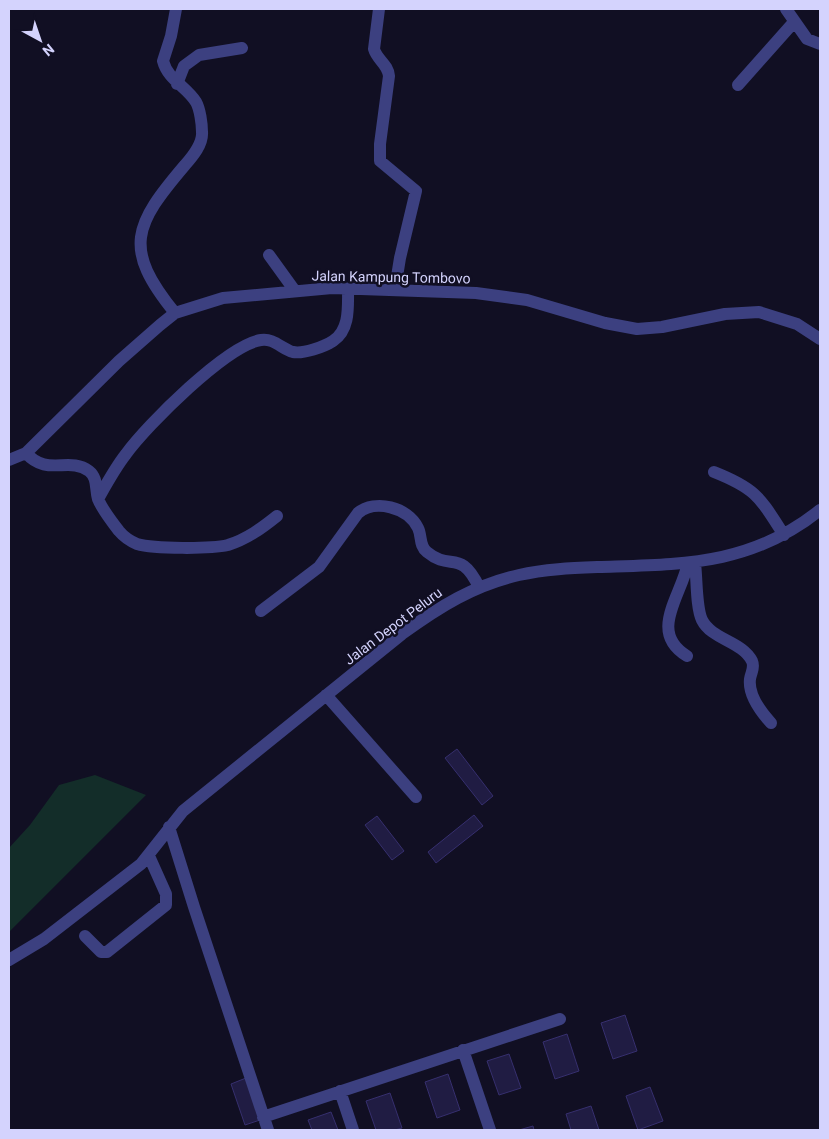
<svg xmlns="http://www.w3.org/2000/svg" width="829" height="1139" font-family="Roboto,sans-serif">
	<rect width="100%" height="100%" fill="#110f23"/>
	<path fill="#132d29" d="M95,775L146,795L9,932V848L30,825L59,785Z"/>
	<path fill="#201c43" stroke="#362f6e" d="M457,749L493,796L482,805L445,758Z
		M474,815L483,826L436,863L428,852Z
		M377,816L404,851L392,860L365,825Z
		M625,1015L637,1051L613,1059L601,1023Z
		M567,1034L579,1071L555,1079L543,1042Z
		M509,1054L521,1088L499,1095L487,1061Z
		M448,1074L460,1110L437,1118L425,1082Z
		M246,1078L260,1120L245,1125L231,1084Z
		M650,1087L663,1121L638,1130L626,1096Z
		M390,1093L402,1128L395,1130H376L366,1101Z
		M591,1106L599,1130H571L566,1114Z
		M331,1112L338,1130H312L308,1120Z
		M533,1126L534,1130H519Z"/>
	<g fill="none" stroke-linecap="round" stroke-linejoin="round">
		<path stroke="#3c4080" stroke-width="12" d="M379,9L374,49C377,60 388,64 389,76L380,144V161L416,191L400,258L395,289
			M786,9L807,39L820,44
			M177,84L184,66L199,55L242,48
			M738,85L794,22
			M269,255L295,291
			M175,313C122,248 134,225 185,165C193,156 203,144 202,132C202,124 200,109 196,102C186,86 168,80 163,61L171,36L176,9
			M26,453C47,477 69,456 89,471C98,478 95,489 98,499C102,509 112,522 119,531C124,537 130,541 137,544C154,549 211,549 228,545C247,539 262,528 277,516
			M9,460L26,453L119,361L160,325L175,313L223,298L332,288L476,293L527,300L605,323L637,329L662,327L725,314L759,312L797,324L820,339
			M714,472C757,489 760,498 784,535
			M98,499C107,483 115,468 126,454C147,425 227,345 261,340C274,338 282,349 293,352C303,354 324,347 333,341C350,330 348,307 348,289
			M695,563C697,578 696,608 702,620C712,640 742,641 752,661C755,668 751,672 750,679C748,695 761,712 771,723
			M261,611L319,567L358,513C375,499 408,507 418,528C422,536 419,546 427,552C451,572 460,548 479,587
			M687,656C648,632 681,597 688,563
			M326,695L416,797
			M169,827L194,907L268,1130
			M85,936L101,952H107L166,905V894L149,856
			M9,960L44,939L141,864L183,811L402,634C439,607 474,585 519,575C545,569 572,568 598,567C683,564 750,566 820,510
			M463,1050L490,1130
			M340,1091L353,1130
			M263,1117L560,1019"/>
	</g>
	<g text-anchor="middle" stroke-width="5" stroke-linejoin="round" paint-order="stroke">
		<g font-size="14" fill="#d4d3fd" stroke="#110f23">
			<text transform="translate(391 277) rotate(1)" y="5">Jalan Kampung Tombovo</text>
			<text transform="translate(393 626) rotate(-37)" y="5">Jalan Depot Peluru</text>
		</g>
	</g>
	<rect width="829" height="1139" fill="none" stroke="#d4d3fd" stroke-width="20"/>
	<g transform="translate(40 40) rotate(140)" stroke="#110f23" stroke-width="4" paint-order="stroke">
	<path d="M0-4L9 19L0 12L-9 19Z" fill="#d4d3fd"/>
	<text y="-8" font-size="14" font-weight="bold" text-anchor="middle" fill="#d4d3fd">N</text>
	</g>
</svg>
